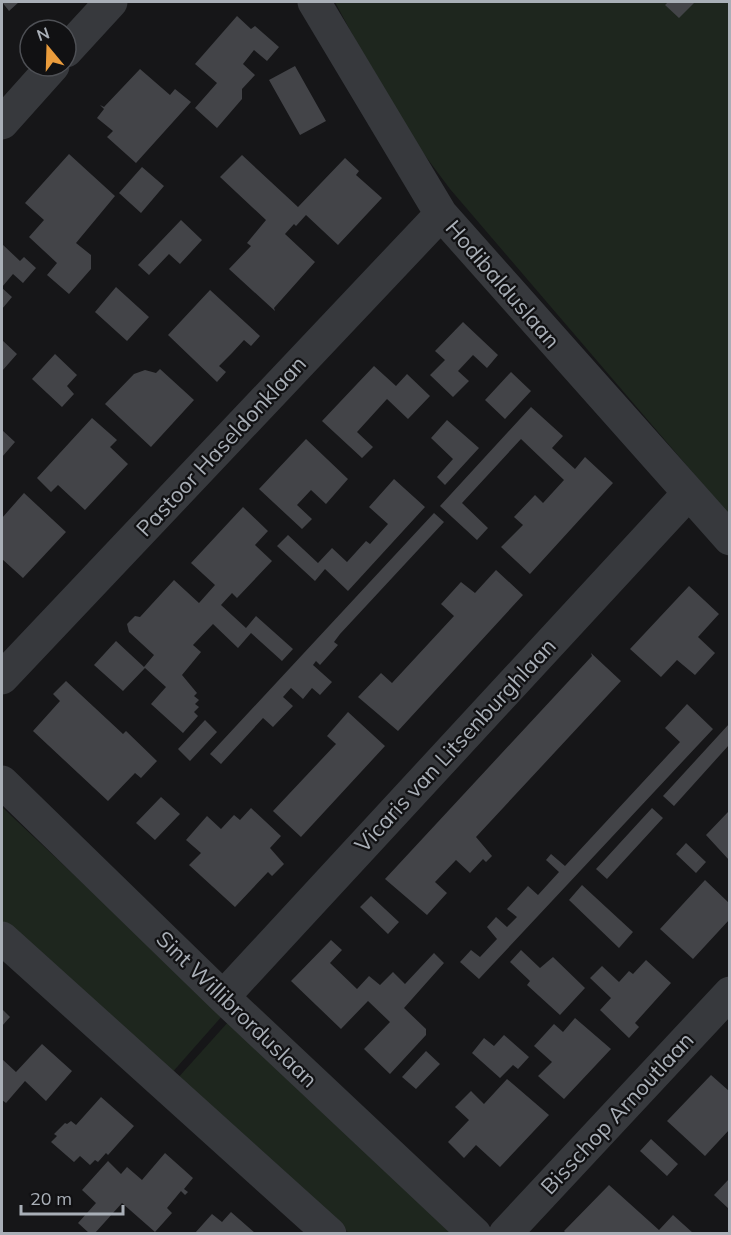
<svg xmlns="http://www.w3.org/2000/svg" width="731" height="1235" font-family="Mulish,sans-serif">
	<rect width="100%" height="100%" fill="#161618"/>
	<path fill="#1e261e" d="M335,2H729V515L450,189L397,118Z
		M2,807L223,1015L170,1075L2,925Z
		M229,1021L455,1233H349L176,1080Z"/>
	<path fill="#434448" d="M2,2H19L9,11Z
		M668,2H695L679,18L665,5Z
		M237,16L251,29L255,26L279,47L267,61L254,50L243,64L255,75L242,89V99L217,128L195,108L217,83L195,64Z
		M295,66L326,121L300,135L269,80Z
		M140,69L170,95L175,89L191,102L136,163L107,137L113,131L97,118L104,109L100,105L104,107Z
		M69,154L115,196L76,243L91,255V269L69,294L47,275L57,263L29,237L44,220L25,203Z
		M242,155L298,207L345,158L359,171L356,175L382,198L338,245L306,215L296,226L294,224L285,234L315,262L274,308L275,311L229,269L251,246L247,243L266,220L220,177Z
		M142,167L164,186L141,213L119,193Z
		M181,220L202,240L180,264L169,254L149,275L138,265Z
		M2,244L20,261L24,257L36,268L23,283L13,274L2,287Z
		M116,287L149,317L127,341L95,312Z
		M2,288L12,297L2,309Z
		M210,290L260,336L251,346L244,340L232,353L219,366L226,372L217,382L168,335Z
		M463,322L498,355L487,368L473,355L458,371L469,381L453,397L430,375L445,360L435,351Z
		M2,340L17,354L2,371Z
		M55,354L77,375L67,386L74,394L62,407L32,379Z
		M374,366L396,386L407,374L430,396L408,419L387,399L357,432L373,447L362,458L322,421Z
		M160,369L194,400L151,447L105,404L134,374L145,370L156,373Z
		M511,372L531,391L505,419L485,400Z
		M531,407L563,436L552,448L575,469L585,457L613,483L530,574L501,547L523,525L514,517L535,495L543,503L564,480L521,439L462,503L488,528L477,540L440,506Z
		M92,418L117,440L110,447L128,464L85,510L58,485L51,492L37,478Z
		M447,420L479,448L445,485L437,477L453,459L431,438Z
		M2,430L15,442L2,457Z
		M306,439L348,479L326,504L311,490L297,505L312,519L302,529L259,489Z
		M394,479L425,507L348,591L325,569L315,581L277,546L288,535L318,563L332,548L347,562L366,541L370,544L388,524L369,507Z
		M24,493L66,532L23,578L2,559V518Z
		M243,507L268,531L255,545L272,561L237,598L232,593L221,605L246,628L256,616L293,649L282,661L251,633L238,648L213,624L193,645L201,652L182,675L197,693L194,696L199,700L195,704L199,707L194,712L198,716L183,733L151,704L166,687L145,668L123,691L94,665L116,641L144,667L154,655L129,632L127,624L135,616L140,617L174,580L199,603L215,585L191,563Z
		M434,513L444,522L340,634L334,642L338,645L320,665L316,661L313,665L332,682L320,695L312,688L303,699L291,688L283,697L293,706L273,727L263,718L221,764L210,754Z
		M496,570L523,595L398,731L358,697L381,673L392,683L454,616L441,604L461,582L475,593Z
		M689,586L719,614L698,637L715,653L695,675L677,660L661,677L630,649Z
		M591,653L621,681L476,837L492,856L486,862L483,859L470,873L456,860L435,882L447,893L427,915L385,879L592,656Z
		M66,681L123,734L126,731L157,761L141,778L135,773L108,801L33,731L60,701L53,694Z
		M687,704L713,729L479,979L460,962L471,950L480,957L497,939L487,927L496,917L507,927L517,917L507,909L528,886L538,895L559,872L546,860L551,854L565,866L680,742L665,728Z
		M348,712L385,746L301,837L273,811L336,744L327,736Z
		M205,720L217,732L190,761L178,749Z
		M729,724V745L674,806L663,796Z
		M161,797L180,814L155,840L136,823Z
		M251,808L281,836L270,848L284,864L272,876L268,872L235,907L189,865L201,853L186,840L207,816L221,829L234,815L240,820Z
		M652,808L663,818L607,879L596,869Z
		M728,812L729,814V860L706,835Z
		M686,843L706,862L696,873L676,854Z
		M705,880L729,903V920L693,959L660,929Z
		M582,885L633,932L619,948L569,900Z
		M371,896L399,922L388,934L360,907Z
		M331,940L342,950L330,963L357,989L369,976L380,985L393,972L405,984L434,953L444,963L404,1008L426,1029V1035L390,1074L364,1049L390,1022L368,1001L341,1029L291,981Z
		M521,950L540,968L553,957L585,988L560,1015L527,985L530,981L510,962Z
		M646,960L671,983L635,1023L639,1027L629,1038L600,1010L611,998L590,978L602,966L619,982L629,971L633,974Z
		M2,1009L10,1017L2,1026Z
		M575,1018L611,1049L564,1099L538,1076L552,1062L534,1046L554,1024L563,1032Z
		M504,1035L529,1057L518,1069L513,1065L500,1078L472,1053L484,1038L494,1046Z
		M42,1044L72,1071L46,1101L25,1081L6,1103L2,1100V1059L16,1072Z
		M426,1051L440,1064L416,1089L402,1077Z
		M711,1075L729,1091V1130L705,1156L667,1121Z
		M507,1079L549,1115L500,1167L476,1145L464,1158L448,1142L469,1120L455,1107L471,1091L484,1104Z
		M101,1097L134,1126L108,1155L106,1153L98,1162L95,1160L90,1165L80,1156L74,1162L51,1142L57,1136L54,1134L65,1123L67,1124L71,1121L76,1125Z
		M651,1139L678,1164L667,1176L640,1151Z
		M165,1153L193,1178L184,1189L188,1192L185,1195L181,1191L167,1208L172,1213L155,1232L122,1203L95,1233H89L78,1223L96,1203L82,1190L108,1161L121,1174L127,1167L142,1180Z
		M729,1179V1209L714,1195Z
		M609,1185L659,1230L673,1215L693,1233H566L564,1231Z
		M231,1212L255,1233H195L212,1214L222,1222Z"/>
	<g fill="none" stroke-linecap="round" stroke-linejoin="round">
		<path stroke="#37393d" stroke-width="33" d="M314,2L441,214L730,539
			M66,51L111,2
			M2,123L53,66
			M2,678L441,214
			M2,782L223,997L475,1234
			M2,938L330,1234
			M223,997L688,494
			M505,1234L730,993"/>
	</g>
	<g text-anchor="middle" stroke-width="4.5" stroke-linejoin="round" paint-order="stroke">
		<g font-size="22" fill="#a9afb7" stroke="#111113">
			<text transform="translate(503 284) rotate(49)" y="8">Hodibalduslaan</text>
			<text transform="translate(221 446) rotate(-47)" y="8">Pastoor Haseldonklaan</text>
			<text transform="translate(455 745) rotate(-47)" y="8">Vicaris van Litsenburghlaan</text>
			<text transform="translate(237 1009) rotate(44)" y="8">Sint Willibrorduslaan</text>
			<text transform="translate(617 1113) rotate(-47)" y="8">Bisschop Arnoutlaan</text>
		</g>
	</g>
	<rect width="731" height="1235" fill="none" stroke="#a9afb7" stroke-width="6"/>
	<g transform="translate(48 48) rotate(341)"><circle r="28" fill="#111113" stroke="#4e5055" stroke-width="1.5"/>
	<path d="M0-4.5L10 22L0 15L-10 22Z" fill="#ea9c3c"/>
	<text y="-9" font-size="16" font-weight="bold" text-anchor="middle" fill="#a9afb7">N</text>
	</g>
	<path d="M21 1205v9h102v-9" fill="none" stroke="#a9afb7" stroke-width="3"/>
	<text x="30" y="1205" font-size="18" fill="#a9afb7" stroke="#111113" stroke-width="4.5" paint-order="stroke">20 m</text>
</svg>
